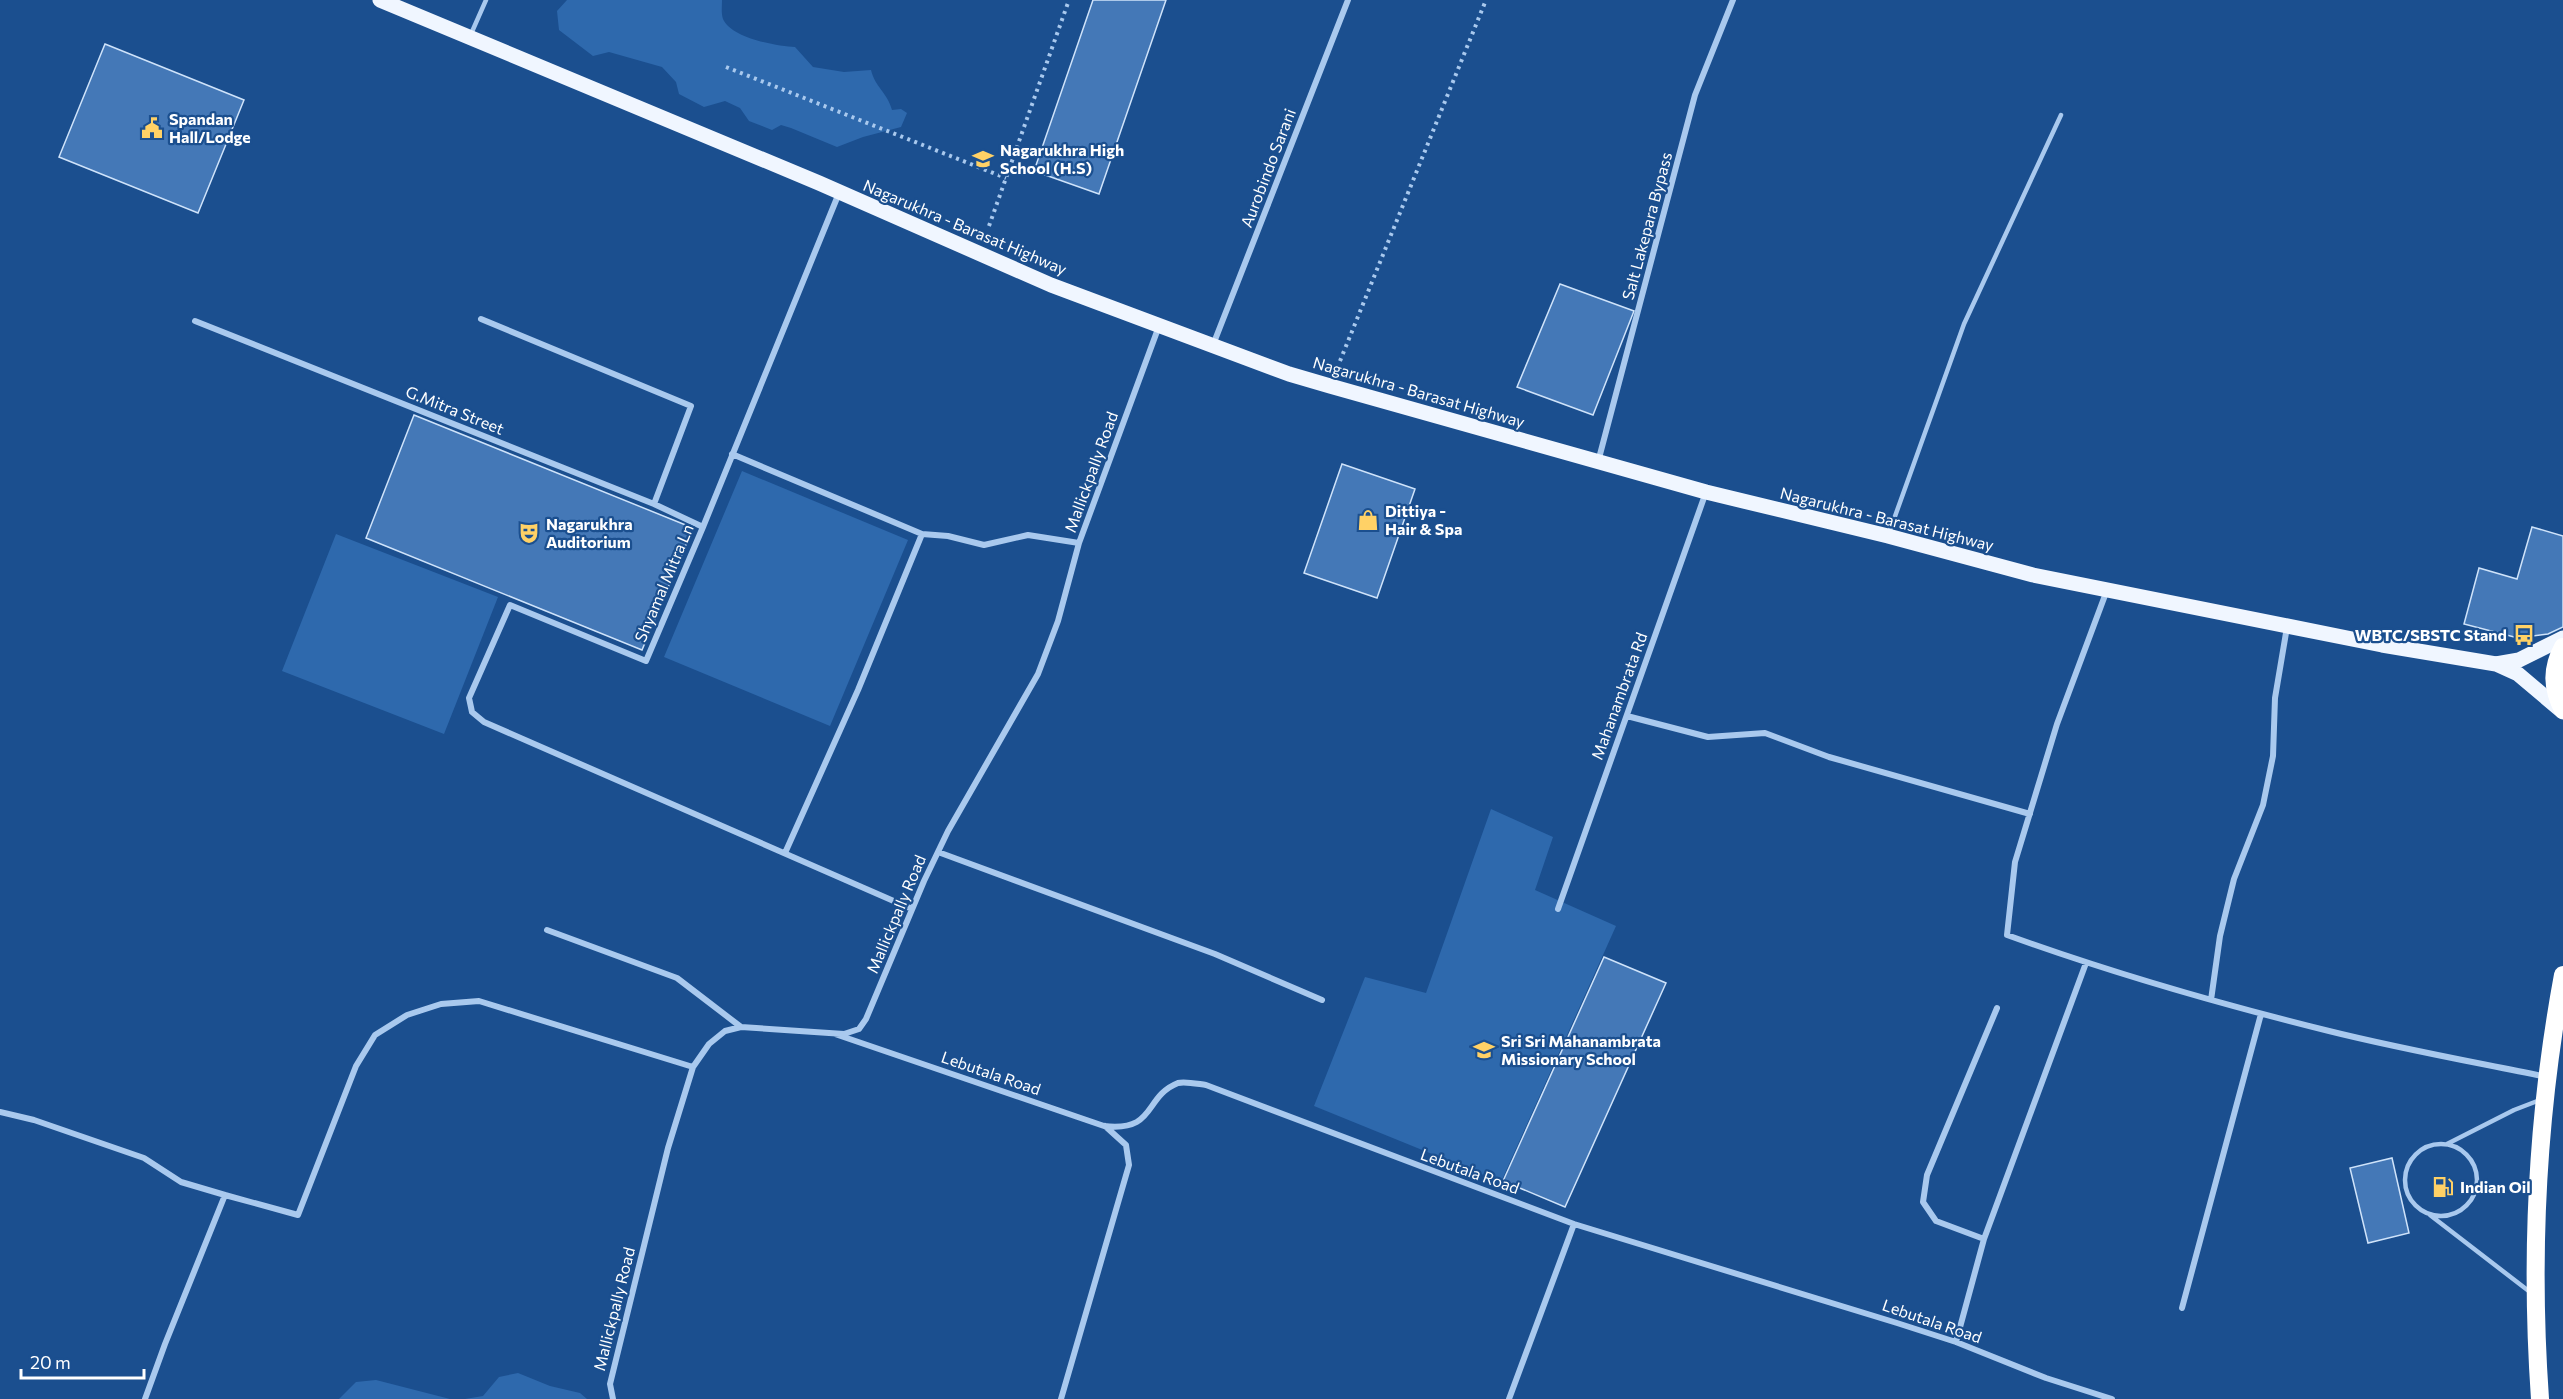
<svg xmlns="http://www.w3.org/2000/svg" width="2563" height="1399" font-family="Commissioner,sans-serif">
	<rect width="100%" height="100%" fill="#1b4f8f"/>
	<path fill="#2e69ad" d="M567,0H722C722,6 721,13 723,19C731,38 776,46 795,47L813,67L844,72L871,70C875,87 887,92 892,110L901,109L907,113L901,127L863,137L837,147L791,128L781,125L772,130L749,121L740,108L725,101L704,107L679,94L676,82L662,67L609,52L593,56L559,30L557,11Z
		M742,471L908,540L830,726L664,657Z
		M336,534L498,597L444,734L282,671Z
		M1491,809L1553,837L1535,890L1616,926L1501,1182L1314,1106L1365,977L1426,993Z
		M518,1373L550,1386L580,1393L587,1399H465L483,1396L499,1377Z
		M376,1380L450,1399H339L356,1382Z"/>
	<path fill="#4478b7" stroke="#cfe3fa" stroke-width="1.5" d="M1093,0H1166L1099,194L1034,171Z
		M105,44L244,100L198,213L59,157Z
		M1560,284L1634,311L1593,415L1517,387Z
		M414,415L693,528L642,650L366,538Z
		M1342,464L1415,489L1377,598L1304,573Z
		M2532,527L2563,536V627L2548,634L2518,638L2464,624L2479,568L2517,579Z
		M1604,957L1666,983L1565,1207L1503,1181Z
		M2392,1158L2409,1233L2368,1243L2350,1168Z"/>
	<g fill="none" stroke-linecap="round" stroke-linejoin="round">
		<path stroke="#a9c9ee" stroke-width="4" stroke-dasharray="3 4.5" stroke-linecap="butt" d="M726,67L1006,178
			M989,226L1069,0
			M1340,361L1486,0"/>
		<path stroke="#a9c9ee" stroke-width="4.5" d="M471,34L486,0
			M1889,533L1964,324L2061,115
			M2447,1144L2514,1110L2540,1100
			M2405 1180a36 36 0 1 1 72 0a36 36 0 1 1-72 0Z
			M2430,1215L2530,1292"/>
		<path stroke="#a9c9ee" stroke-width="6" d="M839,193L703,527L646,661L510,605L469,698L472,712L484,722L912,909
			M481,319L691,406L654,504
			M195,321L654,504L703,527
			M1213,345L1348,0
			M732,454L922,534L948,536L984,545L1028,535L1079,543
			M1598,462L1695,95L1733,0
			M2107,590L2057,724L2015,862L2007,935C2112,973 2220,1004 2329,1031C2401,1049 2474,1062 2547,1077
			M1627,716L1708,737L1765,733L1829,757L2030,814
			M938,852L1215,954L1322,1000
			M785,853L858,690L922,534
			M1558,909L1706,492
			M547,930L677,978L741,1027
			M2211,1000L2220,936L2234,879L2263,805L2273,756L2275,698L2287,627
			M835,1034L1104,1126C1157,1132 1143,1097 1178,1083C1185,1081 1198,1084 1206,1085L1574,1224L1897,1323L1956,1342L2046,1378L2112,1399
			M0,1112L34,1120L144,1158L181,1182L225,1195
			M1984,1239L1936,1221L1923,1202L1927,1175L1997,1008
			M2182,1308L2261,1014
			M1956,1342L1984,1239L2086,963
			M145,1399L165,1344L225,1195L298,1215L356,1066L375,1035L407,1015L441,1004L479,1001L693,1067
			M613,1399L610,1384L668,1148L693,1067L709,1044L725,1031L741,1027L844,1034L859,1029L866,1019L924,881L948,831L1038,674L1058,621L1079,543L1159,326
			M1061,1399L1129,1165L1126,1145L1105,1126
			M1509,1399L1574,1224"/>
		<path stroke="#f0f6ff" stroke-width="15" d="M380,0L819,183L1051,285L1289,374L1330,386L1706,492L1888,536L2033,575L2382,645L2496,664L2519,660L2563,638
			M2496,664L2518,674L2563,712"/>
		<path stroke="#fff" stroke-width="18" d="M2563,647C2551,669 2552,688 2563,710
			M2540,1399C2530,1257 2537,1115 2563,975"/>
	</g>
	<defs>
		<symbol id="civic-bare" viewBox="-9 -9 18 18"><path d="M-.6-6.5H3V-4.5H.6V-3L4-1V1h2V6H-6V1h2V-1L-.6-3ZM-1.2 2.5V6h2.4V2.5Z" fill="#ffd166" stroke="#1b4f8f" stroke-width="2.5" paint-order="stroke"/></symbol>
		<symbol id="school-bare" viewBox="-9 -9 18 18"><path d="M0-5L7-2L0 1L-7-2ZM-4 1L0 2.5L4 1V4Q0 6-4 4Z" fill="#ffd166" stroke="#1b4f8f" stroke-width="2.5" paint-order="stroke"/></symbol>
		<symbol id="shop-bare" viewBox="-9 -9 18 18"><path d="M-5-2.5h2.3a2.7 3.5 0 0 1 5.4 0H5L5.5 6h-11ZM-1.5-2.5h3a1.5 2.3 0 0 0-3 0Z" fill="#ffd166" stroke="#1b4f8f" stroke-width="2.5" paint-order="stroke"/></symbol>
		<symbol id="theatre-bare" viewBox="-9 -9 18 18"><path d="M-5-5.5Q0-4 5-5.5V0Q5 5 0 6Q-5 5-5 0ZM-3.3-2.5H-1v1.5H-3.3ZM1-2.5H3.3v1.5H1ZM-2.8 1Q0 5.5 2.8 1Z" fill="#ffd166" stroke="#1b4f8f" stroke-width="2.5" paint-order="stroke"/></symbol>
		<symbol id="bus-bare" viewBox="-9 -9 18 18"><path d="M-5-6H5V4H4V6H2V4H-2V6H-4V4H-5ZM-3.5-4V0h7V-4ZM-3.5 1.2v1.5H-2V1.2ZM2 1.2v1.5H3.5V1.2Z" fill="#ffd166" stroke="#1b4f8f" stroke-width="2.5" paint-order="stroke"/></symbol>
		<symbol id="fuel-bare" viewBox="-9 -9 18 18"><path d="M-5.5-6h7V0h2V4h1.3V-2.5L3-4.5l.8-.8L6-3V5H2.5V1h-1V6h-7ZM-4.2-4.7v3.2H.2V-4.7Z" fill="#ffd166" stroke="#1b4f8f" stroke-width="2.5" paint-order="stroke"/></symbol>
	</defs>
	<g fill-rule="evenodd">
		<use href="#civic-bare" x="137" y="113" width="30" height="30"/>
		<use href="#school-bare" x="968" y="144" width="30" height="30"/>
		<use href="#shop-bare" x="1353" y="505" width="30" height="30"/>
		<use href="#theatre-bare" x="514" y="518" width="30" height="30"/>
		<use href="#bus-bare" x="2509" y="620" width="30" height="30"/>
		<use href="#school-bare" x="1469" y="1035" width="30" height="30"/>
		<use href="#fuel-bare" x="2428" y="1172" width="30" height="30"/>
	</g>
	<g text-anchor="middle" stroke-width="4.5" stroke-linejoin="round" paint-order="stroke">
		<g font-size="16" font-weight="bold" fill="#fff" stroke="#1b4f8f" text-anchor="start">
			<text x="169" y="125">Spandan<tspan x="169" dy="18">Hall/Lodge</tspan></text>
			<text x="1000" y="156">Nagarukhra High<tspan x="1000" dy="18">School (H.S)</tspan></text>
			<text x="1385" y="517">Dittiya -<tspan x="1385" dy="18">Hair &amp; Spa</tspan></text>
			<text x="546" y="530">Nagarukhra<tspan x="546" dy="18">Auditorium</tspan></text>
			<text x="2507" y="641" text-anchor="end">WBTC/SBSTC Stand</text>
			<text x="1501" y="1047">Sri Sri Mahanambrata<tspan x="1501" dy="18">Missionary School</tspan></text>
			<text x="2460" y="1193">Indian Oil</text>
		</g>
		<g font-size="16" fill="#fff" stroke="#1b4f8f">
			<text transform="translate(1268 168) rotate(-69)" y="6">Aurobindo Sarani</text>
			<text transform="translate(1647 226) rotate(-75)" y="6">Salt Lakepara Bypass</text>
			<text transform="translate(965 227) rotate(23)" y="6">Nagarukhra - Barasat Highway</text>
			<text transform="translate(1419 392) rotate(16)" y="6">Nagarukhra - Barasat Highway</text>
			<text transform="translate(455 410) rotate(22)" y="6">G.Mitra Street</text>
			<text transform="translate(1091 472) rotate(-70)" y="6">Mallickpally Road</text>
			<text transform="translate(1887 519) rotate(14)" y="6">Nagarukhra - Barasat Highway</text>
			<text transform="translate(664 583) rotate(-67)" y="6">Shyamal Mitra Ln</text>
			<text transform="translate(1619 696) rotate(-70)" y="6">Mahanambrata Rd</text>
			<text transform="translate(896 914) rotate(-67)" y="6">Mallickpally Road</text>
			<text transform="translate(991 1073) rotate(19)" y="6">Lebutala Road</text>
			<text transform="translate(1470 1171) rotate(20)" y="6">Lebutala Road</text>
			<text transform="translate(614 1309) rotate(-76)" y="6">Mallickpally Road</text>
			<text transform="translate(1932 1321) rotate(19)" y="6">Lebutala Road</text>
		</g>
	</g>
	<path d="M21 1369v9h123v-9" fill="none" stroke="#ffffff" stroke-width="3"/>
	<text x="30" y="1369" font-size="18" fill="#ffffff" stroke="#1b4f8f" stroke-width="4.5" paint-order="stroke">20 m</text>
</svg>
